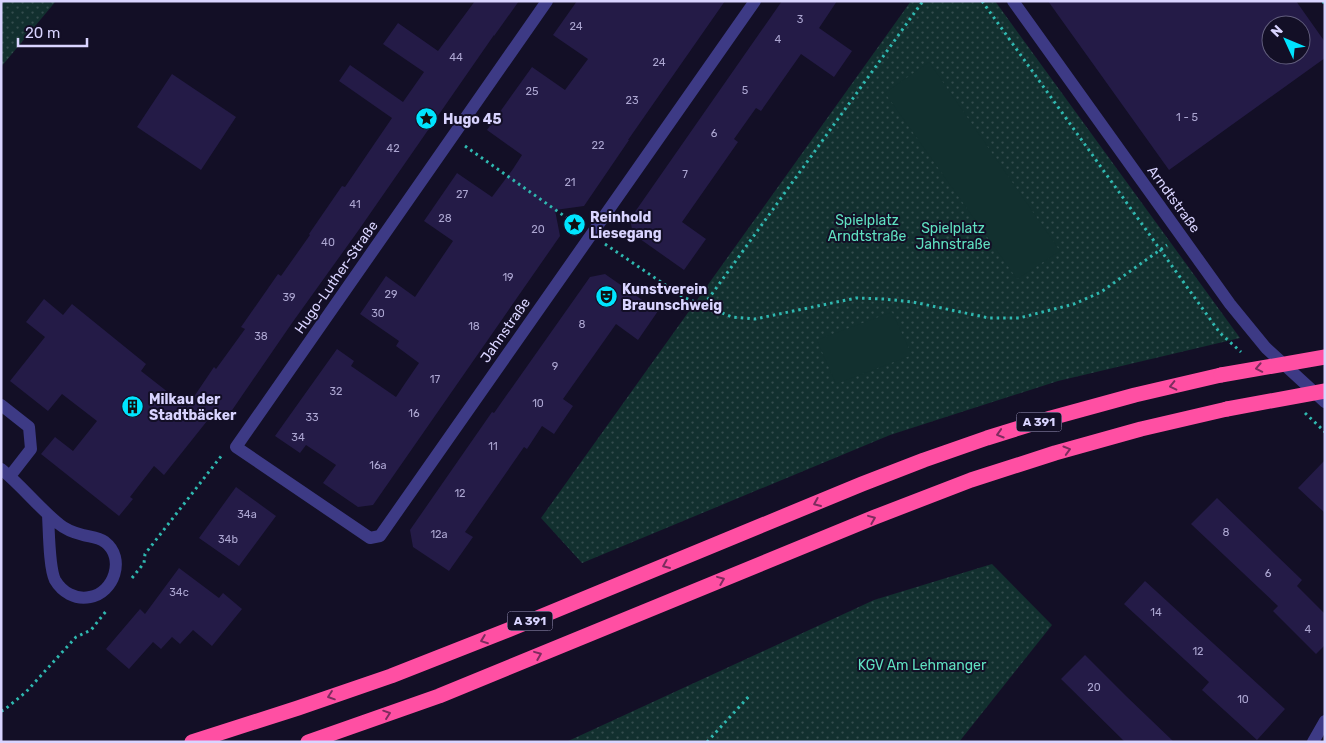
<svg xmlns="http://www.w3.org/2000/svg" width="1326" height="743" font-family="Rubik,sans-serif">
	<defs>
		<pattern id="green-dots" width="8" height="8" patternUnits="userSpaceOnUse" patternTransform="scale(1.25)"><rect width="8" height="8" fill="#12302f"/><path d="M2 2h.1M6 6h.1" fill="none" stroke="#344d4e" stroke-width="1.8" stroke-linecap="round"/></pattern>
	</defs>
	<rect width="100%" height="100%" fill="#130f26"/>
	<path fill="url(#green-dots)" d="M1,1H56L1,67Z
		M911,1H995L1240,338L1058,381L890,435L582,563L541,518Z
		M992,564L1052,625L959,742H566L874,600Z"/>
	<path fill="#12302f" d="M929,62L1060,251L1017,279L885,93Z
		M892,312L912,355L836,384L817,340Z"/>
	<path fill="#241b47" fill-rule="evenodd" d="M475,1H519L494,36V35L358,231L292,323L226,419L215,411L164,475L154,466L130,497L133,499L119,516L41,454L55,437L73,451L97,421L62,394L48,411L10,381L45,337L26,322L44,299L63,315L72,304L146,364L141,371L187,407L214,367L216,369L245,329L241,327L278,274L281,276L310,235L309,234L342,186L345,187L392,118L339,81L350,65L403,102L424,72L383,44L398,23L438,51Z
		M577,1H725L628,140H629L584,206L555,210L560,236L373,505L358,507L323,483L336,465L306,445L300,453L275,436L337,349L354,361L351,366L396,397L406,382L419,363L396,346L399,341L360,314L386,276L415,297L453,241L424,221L457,173L492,197L513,169L522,155L487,130L532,67L565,90L588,59L553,35Z
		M782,1H837L819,28L852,51L834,77L801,54L761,111L756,108L734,139L738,142L682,222L706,239L684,270L633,234L630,219Z
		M1048,1H1296L1325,42V58L1169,170ZM1271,25H1301V55H1271Z
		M172,74L236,117L201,170L137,127Z
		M605,274L658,311L638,340L616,324L563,399L573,406L554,434L542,426L527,449L524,447L465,532L473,537L449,571L413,547L410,530L492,412L494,413L590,277Z
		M1325,460V513L1298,488Z
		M236,487L276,516L239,566L199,538Z
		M1217,498L1302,580L1297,586L1325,614V645L1316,654L1273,611L1278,606L1191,524Z
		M179,568L219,598L223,593L242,609L212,646L193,630L180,644L172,637L161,649L153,642L129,669L106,649L140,609L145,614Z
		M1145,581L1285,709L1257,740L1202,690L1209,682L1124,604Z
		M1085,655L1126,696L1174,742H1125L1061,679Z"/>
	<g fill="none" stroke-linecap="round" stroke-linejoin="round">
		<path stroke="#2fb8b0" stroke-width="3" stroke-dasharray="2.5 4" stroke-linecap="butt" d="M982,1L1220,333L1241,352
			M1323,1L1325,5
			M465,146L577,225
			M605,244L683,297L732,317L755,319L856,298L884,299L913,302L989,318H1019L1074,304L1101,292L1167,245
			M704,305L923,1
			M1305,413L1325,432
			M132,578L144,563L145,554L222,455
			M1,711L4,710L26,692L76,637L91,630L107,610
			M707,742L751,694"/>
		<path stroke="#3d3a85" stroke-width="12" d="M547,1L236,447L370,538L380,536L755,1
			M1013,1L1230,304L1266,348L1325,402
			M1,405L29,427L31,449L10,476
			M1,469C22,486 38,507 59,524C66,530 75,533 83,535C90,537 98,537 105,542C126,558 114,593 90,597C75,600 62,592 55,580C49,568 49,530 48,515
			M1313,742L1325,721"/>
		<path stroke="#ff4fa3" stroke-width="15" d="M192,742L298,708L391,676L508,630L862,484L924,460L987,438L1051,418L1135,395L1221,375
			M308,742L439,696L875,517L971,480L1055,453L1141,429L1227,409"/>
		<path stroke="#ff4fa3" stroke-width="15" d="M1221,375L1325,357
			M1227,409L1325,391"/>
	</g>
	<defs><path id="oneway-chevron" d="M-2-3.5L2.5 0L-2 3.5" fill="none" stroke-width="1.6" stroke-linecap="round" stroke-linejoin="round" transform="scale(1.25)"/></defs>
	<g stroke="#7d2c5e">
		<use href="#oneway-chevron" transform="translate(1259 368) rotate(169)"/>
		<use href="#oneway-chevron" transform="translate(1173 386) rotate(167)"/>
		<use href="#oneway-chevron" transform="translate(1000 434) rotate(163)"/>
		<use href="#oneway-chevron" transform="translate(1067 450) rotate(-16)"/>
		<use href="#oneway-chevron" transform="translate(817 503) rotate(157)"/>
		<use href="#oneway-chevron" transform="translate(872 519) rotate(-22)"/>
		<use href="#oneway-chevron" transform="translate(666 565) rotate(157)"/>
		<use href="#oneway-chevron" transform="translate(721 580) rotate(-22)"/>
		<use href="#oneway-chevron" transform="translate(484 640) rotate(159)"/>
		<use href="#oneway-chevron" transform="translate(538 655) rotate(-22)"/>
		<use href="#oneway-chevron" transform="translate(331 696) rotate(161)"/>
		<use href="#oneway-chevron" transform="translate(387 714) rotate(-19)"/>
	</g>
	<defs>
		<symbol id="sight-disc" viewBox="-11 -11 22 22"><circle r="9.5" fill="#00e5ff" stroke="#130f26"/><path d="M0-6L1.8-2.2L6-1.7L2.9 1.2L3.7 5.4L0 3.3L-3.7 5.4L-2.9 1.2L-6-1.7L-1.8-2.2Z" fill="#111"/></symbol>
		<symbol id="theatre-disc" viewBox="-11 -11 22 22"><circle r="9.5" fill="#00e5ff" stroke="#130f26"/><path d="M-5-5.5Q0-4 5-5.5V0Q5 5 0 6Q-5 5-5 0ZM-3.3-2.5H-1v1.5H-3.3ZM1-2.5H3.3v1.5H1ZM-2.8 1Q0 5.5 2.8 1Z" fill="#111"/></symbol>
		<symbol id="building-disc" viewBox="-11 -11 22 22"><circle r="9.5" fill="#00e5ff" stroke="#130f26"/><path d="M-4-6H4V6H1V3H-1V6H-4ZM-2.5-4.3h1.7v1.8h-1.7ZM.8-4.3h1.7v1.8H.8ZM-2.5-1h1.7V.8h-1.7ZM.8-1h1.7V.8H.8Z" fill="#111"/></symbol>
	</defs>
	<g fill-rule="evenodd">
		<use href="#sight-disc" x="414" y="106" width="25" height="25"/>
		<use href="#sight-disc" x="562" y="212" width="25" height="25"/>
		<use href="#theatre-disc" x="594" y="284" width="25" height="25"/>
		<use href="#building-disc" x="120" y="394" width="25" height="25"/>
	</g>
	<g text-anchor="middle" stroke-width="4" stroke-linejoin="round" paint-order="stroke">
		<g font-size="11" fill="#aca6d1">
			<text x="800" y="23">3</text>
			<text x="576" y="30">24</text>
			<text x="778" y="43">4</text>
			<text x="456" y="61">44</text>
			<text x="659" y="66">24</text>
			<text x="745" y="94">5</text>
			<text x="532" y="95">25</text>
			<text x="632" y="104">23</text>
			<text x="1187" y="121">1 - 5</text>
			<text x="714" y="137">6</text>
			<text x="598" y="149">22</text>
			<text x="393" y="152">42</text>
			<text x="685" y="178">7</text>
			<text x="570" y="186">21</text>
			<text x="462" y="198">27</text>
			<text x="355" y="208">41</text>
			<text x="445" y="222">28</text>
			<text x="538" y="233">20</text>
			<text x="328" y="246">40</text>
			<text x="508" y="281">19</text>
			<text x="391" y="298">29</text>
			<text x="289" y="301">39</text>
			<text x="378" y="317">30</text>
			<text x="582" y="328">8</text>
			<text x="474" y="330">18</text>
			<text x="261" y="340">38</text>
			<text x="555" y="370">9</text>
			<text x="435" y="383">17</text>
			<text x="336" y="395">32</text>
			<text x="538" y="407">10</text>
			<text x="414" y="417">16</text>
			<text x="312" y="421">33</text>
			<text x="298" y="441">34</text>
			<text x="493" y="450">11</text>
			<text x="378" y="469">16a</text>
			<text x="460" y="497">12</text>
			<text x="247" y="518">34a</text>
			<text x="1226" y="536">8</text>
			<text x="439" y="538">12a</text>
			<text x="228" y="543">34b</text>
			<text x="1268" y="577">6</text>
			<text x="179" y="596">34c</text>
			<text x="1156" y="616">14</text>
			<text x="1308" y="633">4</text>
			<text x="1198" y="655">12</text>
			<text x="1094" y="691">20</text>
			<text x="1243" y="703">10</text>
		</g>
		<g fill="#130f26" stroke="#9e99be" stroke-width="1">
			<rect x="1016.5" y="412.5" width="45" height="19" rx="4"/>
			<rect x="507.5" y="611.5" width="45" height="19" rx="4"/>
		</g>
		<g font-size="12" font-weight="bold" fill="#d9d4ff">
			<text x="1039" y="426">A 391</text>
			<text x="530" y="625">A 391</text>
		</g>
		<g font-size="14" font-weight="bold" fill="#d9d4ff" stroke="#130f26" text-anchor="start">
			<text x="443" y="124">Hugo 45</text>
			<text x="590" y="222">Reinhold<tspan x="590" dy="16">Liesegang</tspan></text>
			<text x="622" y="294">Kunstverein<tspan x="622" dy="16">Braunschweig</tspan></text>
			<text x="149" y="404">Milkau der<tspan x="149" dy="16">Stadtbäcker</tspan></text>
		</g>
		<g font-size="14" fill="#d9d4ff" stroke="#130f26">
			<text transform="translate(1174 199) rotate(54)" y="5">Arndtstraße</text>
			<text transform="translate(336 277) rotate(-55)" y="5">Hugo-Luther-Straße</text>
			<text transform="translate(505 330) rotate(-55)" y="5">Jahnstraße</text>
		</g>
		<g font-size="14" fill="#5fe0c0" stroke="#130f26">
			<text x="867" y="225">Spielplatz<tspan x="867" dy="16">Arndtstraße</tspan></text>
			<text x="953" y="233">Spielplatz<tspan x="953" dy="16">Jahnstraße</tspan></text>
			<text x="922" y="670">KGV Am Lehmanger</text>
		</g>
	</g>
	<rect width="1326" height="743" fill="none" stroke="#d9d4ff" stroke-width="5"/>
	<g transform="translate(1286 40) rotate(314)"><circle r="24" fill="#130f26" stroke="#625e7d"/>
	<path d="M0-4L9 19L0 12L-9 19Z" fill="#00e5ff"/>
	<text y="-8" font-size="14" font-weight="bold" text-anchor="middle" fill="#d9d4ff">N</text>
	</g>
	<path d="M18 38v8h69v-8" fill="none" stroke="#d9d4ff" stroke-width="2.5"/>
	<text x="25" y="38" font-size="15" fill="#d9d4ff" stroke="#130f26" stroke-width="4" paint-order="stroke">20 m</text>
</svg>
